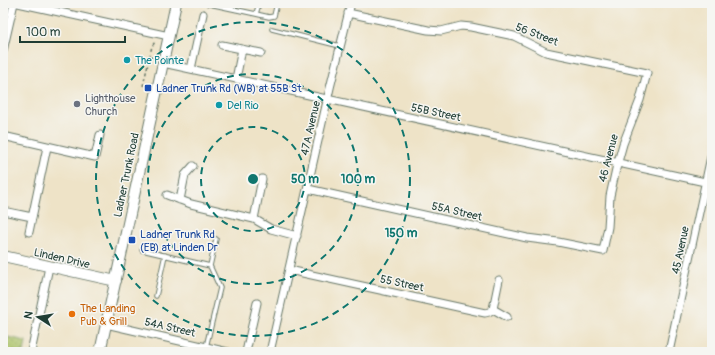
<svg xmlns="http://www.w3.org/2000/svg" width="715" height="355" font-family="Pangolin,sans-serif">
	<defs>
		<pattern id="green-dots" width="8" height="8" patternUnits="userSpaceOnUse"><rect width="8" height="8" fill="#acc368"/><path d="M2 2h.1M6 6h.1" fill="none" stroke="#8ba056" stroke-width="1.8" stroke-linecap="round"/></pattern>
	</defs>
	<rect width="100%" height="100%" fill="#f6f6f2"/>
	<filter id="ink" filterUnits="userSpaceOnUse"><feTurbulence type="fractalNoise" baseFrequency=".025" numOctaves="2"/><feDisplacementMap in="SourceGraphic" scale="8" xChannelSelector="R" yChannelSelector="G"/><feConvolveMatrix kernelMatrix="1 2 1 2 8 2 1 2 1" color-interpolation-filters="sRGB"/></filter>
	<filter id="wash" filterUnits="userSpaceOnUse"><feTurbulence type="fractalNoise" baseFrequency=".012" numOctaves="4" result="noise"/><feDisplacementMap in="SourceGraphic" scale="16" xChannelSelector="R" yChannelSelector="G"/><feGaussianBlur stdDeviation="0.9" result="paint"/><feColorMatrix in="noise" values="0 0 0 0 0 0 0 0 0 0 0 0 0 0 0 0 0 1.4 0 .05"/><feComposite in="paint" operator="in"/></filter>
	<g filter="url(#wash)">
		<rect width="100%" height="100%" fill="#eee3c7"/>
		<path fill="url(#green-dots)" stroke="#66804e" d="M3,336L26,341L24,352H3Z"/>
	</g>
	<g filter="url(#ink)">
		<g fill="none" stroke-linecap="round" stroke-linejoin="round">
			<defs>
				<path id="lane" d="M205,3L256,14L259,3
					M256,14L269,17L274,16L277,3
					M272,29L340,46
					M142,250L210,266L220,288L206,347
					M210,266L216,239
					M156,296L165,255"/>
				<path id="street" d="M18,3L169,36
					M222,45L261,53
					M3,51L14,3
					M163,63L705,182
					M191,69L203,14
					M236,79L242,49
					M3,136L95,157L100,135
					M308,189L527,238L558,242L603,251L608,227L610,196L616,169L623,144L640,100L647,73L546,52L514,36L471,27L461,26L441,31L428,30L348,13
					M167,195L191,204L254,219L271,229L297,236
					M180,200L185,175L193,166
					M3,211L32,217
					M254,219L262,179
					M29,232L47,147
					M289,270L485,313L489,312L493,309
					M493,309L499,280
					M493,309L507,317
					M106,324L228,352
					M31,352L49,267
					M246,352L257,303
					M270,352L330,88L351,3
					M669,352L712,152"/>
				<path id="secondary" d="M3,256L116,281
					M100,352L176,3"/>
			</defs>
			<use href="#lane" stroke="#677767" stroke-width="5.5"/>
			<use href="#street" stroke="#677767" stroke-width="9"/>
			<use href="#secondary" stroke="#677767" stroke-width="12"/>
			<path stroke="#677767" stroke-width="1.5" stroke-dasharray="3 3" stroke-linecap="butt" d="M143,86L152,46L155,42"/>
			<use href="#lane" stroke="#fff" stroke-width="3.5"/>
			<use href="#street" stroke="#fff" stroke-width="7"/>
			<use href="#secondary" stroke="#fff" stroke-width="10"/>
		</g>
	</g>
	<g fill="none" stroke="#0f766e" stroke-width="2" stroke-dasharray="7 5">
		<circle cx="253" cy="179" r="52"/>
		<circle cx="253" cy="179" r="105"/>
		<circle cx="253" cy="179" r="157"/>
	</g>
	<g fill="#0f9aa8" stroke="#f6f6f2" stroke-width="1.5">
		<circle cx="127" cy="60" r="4"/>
		<circle cx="219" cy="105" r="4"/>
	</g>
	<g fill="#1a4fb4" stroke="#f6f6f2" stroke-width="1.5">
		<rect x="144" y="84" width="8" height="8" rx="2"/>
		<rect x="128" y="236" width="8" height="8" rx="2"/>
	</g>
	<circle fill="#6b7280" stroke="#f6f6f2" stroke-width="1.5" cx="77" cy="104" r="4"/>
	<circle fill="#e8710a" stroke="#f6f6f2" stroke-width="1.5" cx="72" cy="314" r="4"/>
	<g text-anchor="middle" stroke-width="3" stroke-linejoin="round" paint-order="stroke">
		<g font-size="11" fill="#1f3d34" stroke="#f6f6f2">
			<text transform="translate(537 34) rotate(21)" y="4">56 Street</text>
			<text transform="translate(436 112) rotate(12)" y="4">55B Street</text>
			<text transform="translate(310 128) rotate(-77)" y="4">47A Avenue</text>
			<text transform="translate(608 158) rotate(-75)" y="4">46 Avenue</text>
			<text transform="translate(126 175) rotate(-78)" y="4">Ladner Trunk Road</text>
			<text transform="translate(457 211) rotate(13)" y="4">55A Street</text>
			<text transform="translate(680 250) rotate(-78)" y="4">45 Avenue</text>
			<text transform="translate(62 258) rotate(13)" y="4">Linden Drive</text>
			<text transform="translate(402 283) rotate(12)" y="4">55 Street</text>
			<text transform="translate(170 327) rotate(13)" y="4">54A Street</text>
		</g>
		<g font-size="11" fill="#0d838f" stroke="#f6f6f2" text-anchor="start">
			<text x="135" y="64">The Pointe</text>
			<text x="227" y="109">Del Rio</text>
		</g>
		<g font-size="11" fill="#164399" stroke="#f6f6f2" text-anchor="start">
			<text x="156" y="92">Ladner Trunk Rd (WB) at 55B St</text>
			<text x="140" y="238">Ladner Trunk Rd<tspan x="140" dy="13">(EB) at Linden Dr</tspan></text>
		</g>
		<g font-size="11" fill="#5b616d" stroke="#f6f6f2" text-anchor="start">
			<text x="85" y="102">Lighthouse<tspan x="85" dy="13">Church</tspan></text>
		</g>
		<g font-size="11" fill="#c56008" stroke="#f6f6f2" text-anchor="start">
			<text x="80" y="312">The Landing<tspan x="80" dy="13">Pub &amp; Grill</tspan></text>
		</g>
	</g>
	<circle cx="253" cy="179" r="6" fill="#0f766e" stroke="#f6f6f2" stroke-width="2"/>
	<g font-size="12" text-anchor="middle" font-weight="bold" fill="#0f766e" stroke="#f6f6f2" stroke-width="3" stroke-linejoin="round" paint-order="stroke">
		<text x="305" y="183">50 m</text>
		<text x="358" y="183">100 m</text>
		<text x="401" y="237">150 m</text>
	</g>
	<rect width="715" height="355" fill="none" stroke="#f6f6f2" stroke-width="16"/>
	<g transform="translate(38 317) rotate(282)" stroke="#f6f6f2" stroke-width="3" paint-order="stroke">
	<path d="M0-3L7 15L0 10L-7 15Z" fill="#1f3d34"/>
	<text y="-6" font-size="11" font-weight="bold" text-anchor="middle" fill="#1f3d34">N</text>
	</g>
	<path d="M20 36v6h105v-6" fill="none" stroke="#1f3d34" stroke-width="2"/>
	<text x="26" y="36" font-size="12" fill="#1f3d34" stroke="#f6f6f2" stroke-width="3" paint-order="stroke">100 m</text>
</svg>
